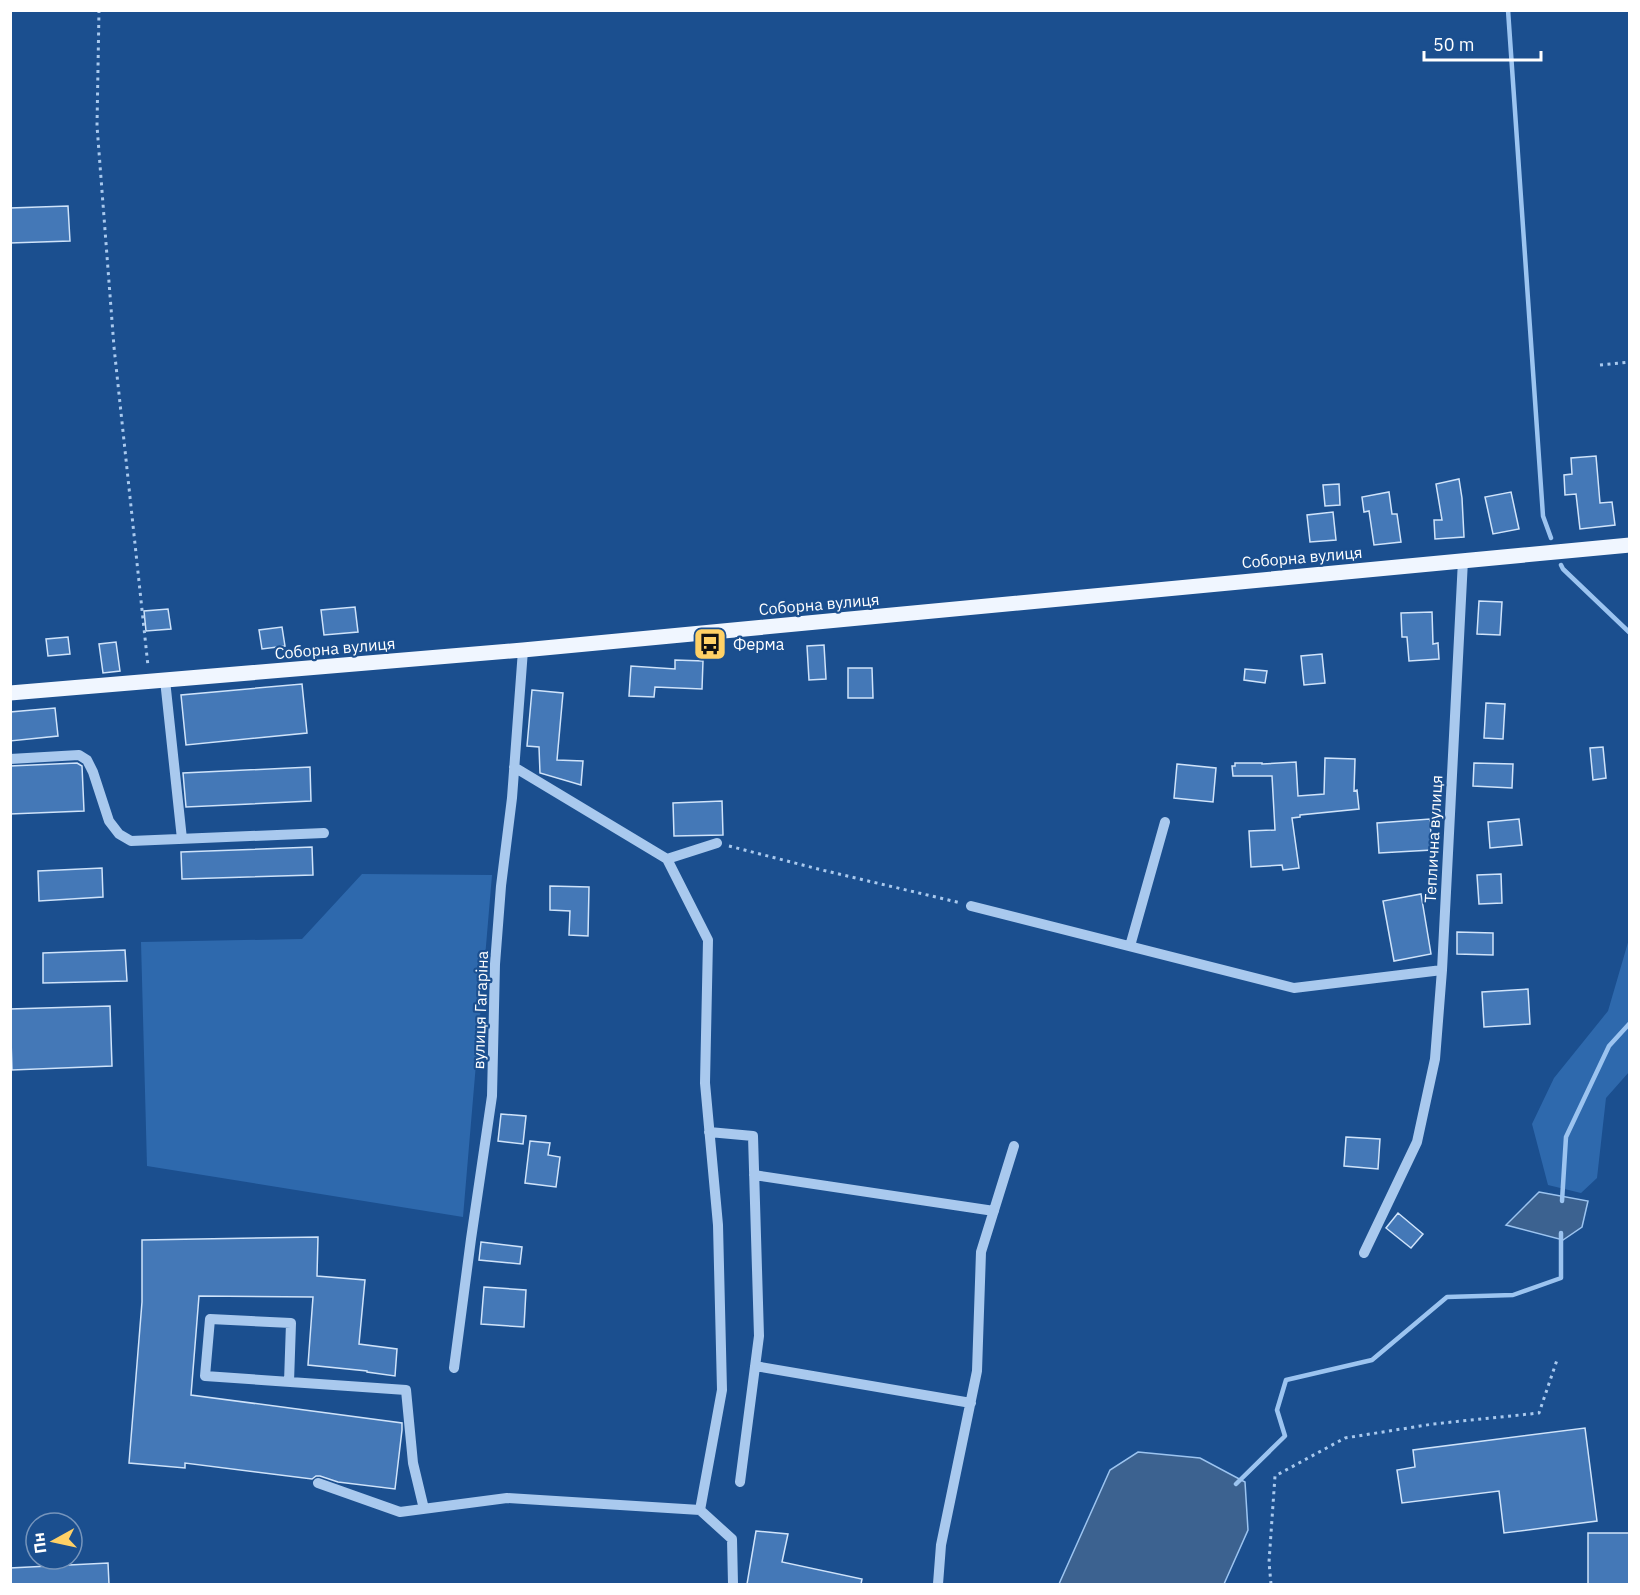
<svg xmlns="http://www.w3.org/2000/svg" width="1640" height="1595" font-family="'IBM Plex Sans',sans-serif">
	<rect width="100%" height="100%" fill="#1b4f8f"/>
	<path fill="#2e69ad" d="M362,874L492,875L463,1217L147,1166L141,942L302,939Z
		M1629,939V1072L1606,1098L1597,1178L1581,1193L1548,1185L1532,1124L1554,1078L1608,1011Z"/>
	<path fill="#3c6290" stroke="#9cc4f0" stroke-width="1.5" d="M1539,1192L1588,1201L1582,1227L1563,1240L1506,1225Z
		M1138,1452L1200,1458L1245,1482L1248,1530L1224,1584H1059L1110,1470Z"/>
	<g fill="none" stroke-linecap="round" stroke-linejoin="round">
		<path stroke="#9cc4f0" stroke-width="4.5" d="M1508,10L1543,516L1551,538
			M1561,565L1563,569L1630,633
			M1562,1201L1566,1137L1609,1046L1630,1023
			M1236,1484L1285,1436L1277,1410L1286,1380L1372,1360L1447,1297L1513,1295L1561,1278V1233"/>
	</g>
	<path fill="#4478b7" stroke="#cfe3fa" stroke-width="1.5" d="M68,206L70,241L10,243V208Z
		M1596,456L1600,503L1612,502L1615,525L1580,529L1576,494L1565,495L1564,475L1572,474L1571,458Z
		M1459,479L1462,498L1464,537L1435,539L1434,520H1442L1436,484Z
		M1339,484L1340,505L1325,506L1323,485Z
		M1389,492L1392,514H1397L1401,542L1374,545L1369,511L1364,512L1362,497Z
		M1511,492L1519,529L1493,534L1485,497Z
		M1333,512L1336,540L1310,542L1307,515Z
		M1479,601L1502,602L1500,635L1477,634Z
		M355,607L358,632L324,635L321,610Z
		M168,609L171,629L146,631L144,611Z
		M1432,612L1433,644L1438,643L1439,659L1409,661L1407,637H1402L1401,613Z
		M282,627L285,646L262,649L259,630Z
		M68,637L70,654L48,656L46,639Z
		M116,642L120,671L103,673L99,644Z
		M824,645L826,679L809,680L807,646Z
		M1322,654L1325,683L1304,685L1301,656Z
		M675,660L703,661L702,689L655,687L654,697L629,696L631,666L675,669Z
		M848,668H872L873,698H848Z
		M1245,669L1267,671L1265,683L1244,680Z
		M302,684L307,733L186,745L181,695Z
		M532,690L563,693L557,760L583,761L581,785L540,773L539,747L527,746Z
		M1486,703L1505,704L1503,739L1484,738Z
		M55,708L58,736L10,741V712Z
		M1603,747L1606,778L1593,780L1590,748Z
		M1325,758L1355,759L1354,791L1357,790L1359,809L1300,815V817L1292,818L1299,868L1283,870L1282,865L1251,867L1249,831L1275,830L1272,776H1233L1232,766H1235V763H1262V764L1296,762L1298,796L1324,794Z
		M77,763L82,766L84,811L10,814V766Z
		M1474,763L1513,764L1512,788L1473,786Z
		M1177,764L1216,768L1213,802L1174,798Z
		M310,767L311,801L186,807L183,773Z
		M722,801L723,835L674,836L673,803Z
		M1430,819L1432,850L1379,853L1377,823Z
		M1519,819L1522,845L1490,848L1488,822Z
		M312,847L313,875L182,879L181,852Z
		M102,868L103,897L39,901L38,871Z
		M1501,874L1502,903L1479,904L1477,875Z
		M550,886L589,887L588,936L569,935L570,911L550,910Z
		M1421,894L1431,954L1394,961L1383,901Z
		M1457,932L1493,933V955L1457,954Z
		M125,950L127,981L43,983V953Z
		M1528,989L1530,1024L1484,1027L1482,992Z
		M110,1006L112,1066L12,1070L10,1009Z
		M501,1114L526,1116L523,1144L498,1141Z
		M1346,1137L1380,1139L1378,1169L1344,1166Z
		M530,1141L550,1143L548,1155L560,1157L556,1187L525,1183Z
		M1398,1213L1423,1234L1411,1248L1386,1228Z
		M318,1237L317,1276L365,1280L359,1344L397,1349L395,1376L367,1372V1371L308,1365L313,1297L199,1296L191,1395L402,1423V1430L395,1489L338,1482L320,1476H316L312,1479L185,1463V1468L129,1463L142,1302V1240Z
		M481,1242L522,1247L520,1264L479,1260Z
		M484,1287L526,1290L524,1327L481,1324Z
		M1585,1428L1597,1521L1504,1533L1499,1491L1402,1503L1397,1470L1415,1467L1413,1450Z
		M756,1531L788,1534L782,1562L862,1579L861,1584H747Z
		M1588,1533H1629V1584H1588Z
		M108,1563L109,1584H10V1568Z"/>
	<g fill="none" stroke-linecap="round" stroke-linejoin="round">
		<path stroke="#a9c9ee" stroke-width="3" stroke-dasharray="3 4.5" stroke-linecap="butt" d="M99,10L97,126L114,347L148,666
			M1600,365L1630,362
			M729,846L822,870L961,903
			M1271,1584L1269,1562L1275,1476L1345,1438L1433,1424L1539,1413L1557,1360"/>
		<path stroke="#a9c9ee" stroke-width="10" d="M165,680L182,839
			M10,759L79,755L87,760L93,772L109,821L119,834L131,841L324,833
			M514,767L667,859L717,843
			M971,906L1294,988L1442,970L1463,560
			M1130,946L1165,822
			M709,1132L753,1136L759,1336L740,1482
			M754,1175L994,1211
			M1364,1253L1417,1142L1435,1059L1442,970
			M755,1366L971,1403
			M454,1368L471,1239L492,1096L495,964L501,886L512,798L523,650
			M289,1382L291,1323L210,1319L205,1376L406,1390L413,1463L424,1509
			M318,1483L400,1512L507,1498L700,1510L722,1390L718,1225L705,1083L708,940L667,859
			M700,1510L732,1539L733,1584
			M938,1584L941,1545L977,1371L981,1252L1014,1146"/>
		<path stroke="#f0f6ff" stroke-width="15" d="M10,693L523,650L1630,545"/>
	</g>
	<defs>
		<symbol id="bus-square" viewBox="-11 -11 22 22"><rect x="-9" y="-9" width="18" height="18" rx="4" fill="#ffd166" stroke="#1b4f8f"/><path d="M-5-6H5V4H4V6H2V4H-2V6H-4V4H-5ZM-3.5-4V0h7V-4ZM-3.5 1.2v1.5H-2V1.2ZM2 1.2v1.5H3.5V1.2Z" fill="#111"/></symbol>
	</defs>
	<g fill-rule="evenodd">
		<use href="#bus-square" x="691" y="625" width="38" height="38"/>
	</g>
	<g text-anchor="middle" stroke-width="4.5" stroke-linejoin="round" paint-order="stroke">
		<g font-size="16" fill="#fff" stroke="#1b4f8f">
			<text transform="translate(1302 557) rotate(-5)" y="6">Соборна вулиця</text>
			<text transform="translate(819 604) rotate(-5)" y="6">Соборна вулиця</text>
			<text transform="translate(335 648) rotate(-5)" y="6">Соборна вулиця</text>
			<text transform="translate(1433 839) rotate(-87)" y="6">Теплична вулиця</text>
			<text transform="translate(480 1010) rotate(-88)" y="6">вулиця Гагаріна</text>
		</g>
		<g font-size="16" fill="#fff" stroke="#1b4f8f" text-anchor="start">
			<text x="733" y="650">Ферма</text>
		</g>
	</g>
	<rect width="1640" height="1595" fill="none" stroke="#ffffff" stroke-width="24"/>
	<g transform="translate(54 1541) rotate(262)"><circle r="28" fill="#1b4f8f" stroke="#7695bc" stroke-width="1.5"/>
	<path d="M0-4.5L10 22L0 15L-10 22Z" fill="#ffd166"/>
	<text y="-9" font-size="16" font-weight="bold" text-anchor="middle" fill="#ffffff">Пн</text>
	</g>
	<path d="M1424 51v9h117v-9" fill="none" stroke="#ffffff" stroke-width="3"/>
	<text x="1433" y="51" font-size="18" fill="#ffffff" stroke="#1b4f8f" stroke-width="4.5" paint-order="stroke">50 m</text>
</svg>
